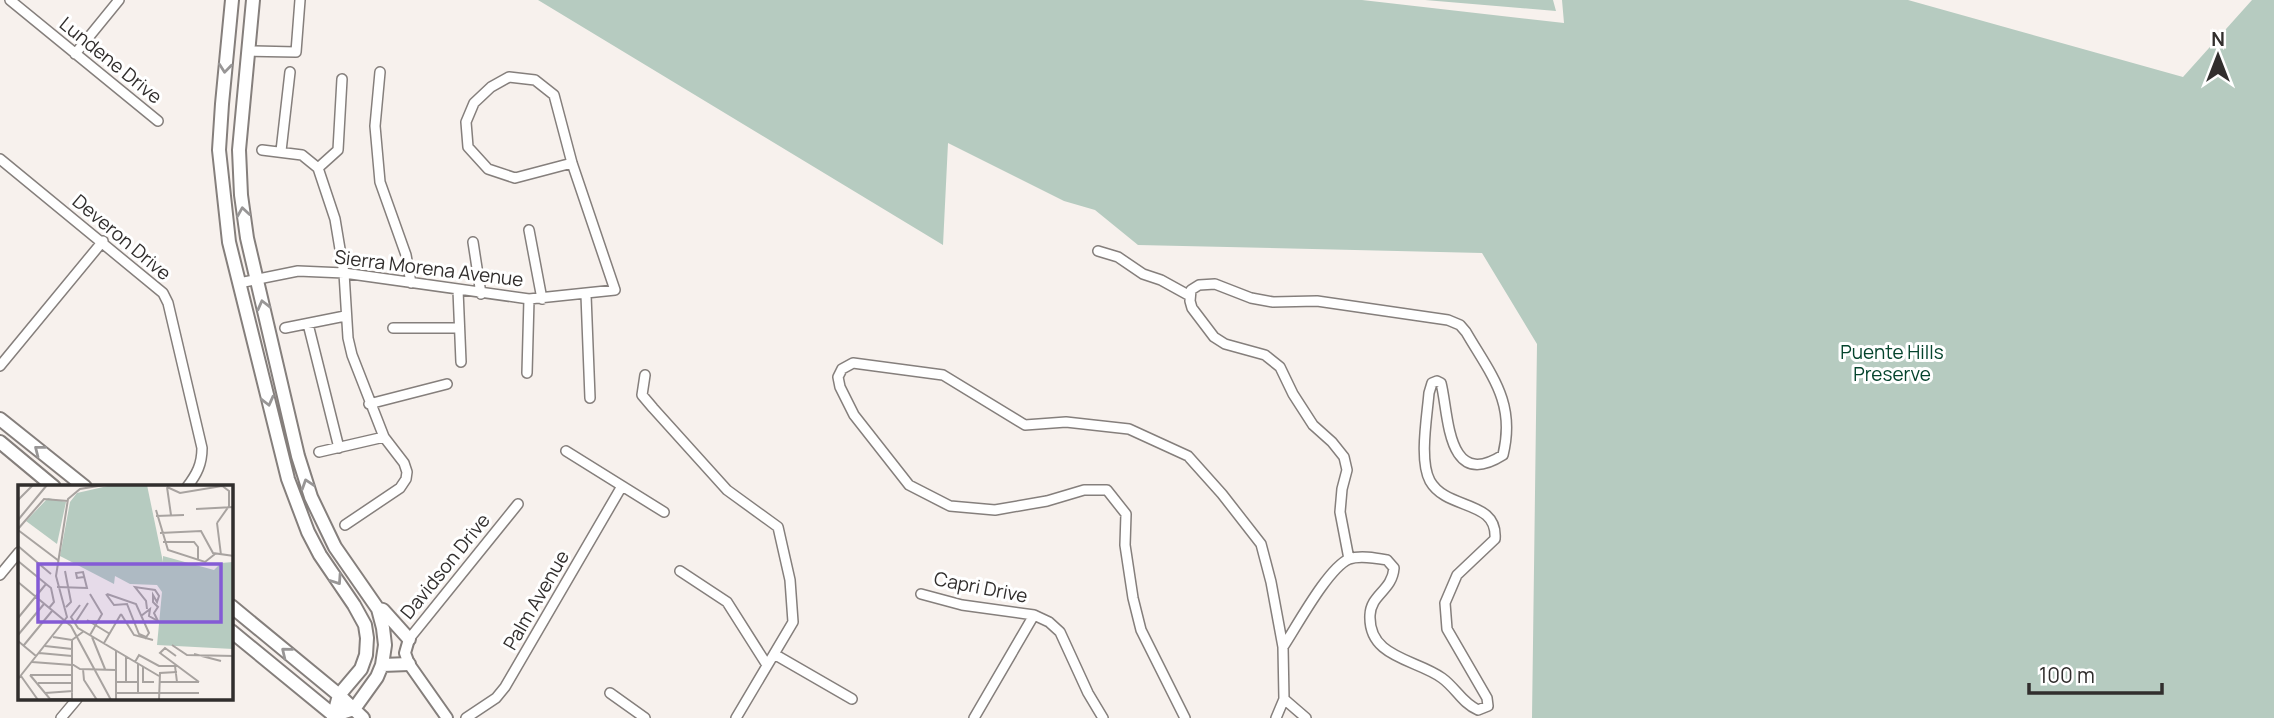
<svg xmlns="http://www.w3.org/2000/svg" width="2274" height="718" font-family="Manrope,sans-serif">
	<rect width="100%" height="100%" fill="#f7f1ed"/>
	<path fill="#b6cbc0" d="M538,0H1362L1564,23L1562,0H1908L2183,77L2252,0H2274V718H1532L1537,344L1482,253L1138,245L1095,210L1064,201L948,143L943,245Z
		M1425,0H1553L1556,11Z"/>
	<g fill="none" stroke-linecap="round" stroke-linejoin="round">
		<defs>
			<path id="minor" d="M10,0L158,121
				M248,51L296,52L300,0
				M75,54L119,0
				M380,72L375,126L380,182L406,255L411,283
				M262,150L302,155L318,168
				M281,151L290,72
				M0,159L163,293L168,303L202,448C202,464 197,474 187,487
				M318,168L335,219L344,273L348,338L352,355L384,437L404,463L407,472L406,479L400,488L345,525
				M318,168L338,150L342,79
				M529,230L542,299
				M473,242L481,294
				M1098,251L1118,257L1143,274L1161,280L1190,296
				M239,283L298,271L344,273L529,299L615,290L572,163L554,95L535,80L509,77L491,87L474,103L466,122L468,147L488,169L515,178L572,163
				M458,290L461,362
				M586,295L590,398
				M308,324L339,448
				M285,328L345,316
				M393,328H459
				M0,366L103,241
				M527,373L529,299
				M645,375L642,395L653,408L727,490L778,527L790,580L793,622L736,718
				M369,404L447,384
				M566,451L664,512
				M319,452L384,437
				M680,571L727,602L767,665
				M0,575L19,552
				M921,594L962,605L1034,615L1049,622L1060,632L1088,693L1103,718
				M409,639L518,504
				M1283,647C1297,626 1328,568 1349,559C1360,555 1376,558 1387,560L1394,568C1392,591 1371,594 1370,615C1368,658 1416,659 1442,678C1456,688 1462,703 1478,710L1488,706L1487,698L1447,629L1445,603L1457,575L1495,539C1498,499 1447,511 1430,481C1419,461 1427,417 1429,393L1432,383L1437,381L1441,383C1449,414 1446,491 1503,455C1516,402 1491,375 1466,332L1460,325L1448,320L1317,301L1273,302L1251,298L1215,284L1199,285L1191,290L1190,301L1192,308L1214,337L1225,344L1265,355L1280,367L1293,394L1313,425L1332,442L1344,457L1347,470L1342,489L1340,512L1349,559
				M774,654L852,699
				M610,693L645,718
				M61,718L77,699
				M466,718L496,698L505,687L622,486
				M974,718L1034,615
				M1185,718L1141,630L1133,598L1125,545L1126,514L1107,490H1084L1047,501L995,510L950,506L909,485L854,415L840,387L838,377L842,369L853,363L943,375L1025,425L1066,422L1129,429L1188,456L1222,494L1261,544L1271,582L1283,647L1284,699L1306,718
				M1276,718L1284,699"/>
			<path id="tertiary" d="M409,639L405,653L409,664L447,718"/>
			<path id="secondary" d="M232,0L222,104L219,150L229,242L288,479L308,532L320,555L354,605L365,625L367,638L366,655L361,669L339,695L333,718
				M253,0L239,150L241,195L247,238L298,456L311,497L335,547L378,609L383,628L385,645L382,665L377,677L354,709L335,715
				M0,419L85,487
				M0,442L54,487
				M231,606L339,695L363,718
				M378,609L383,610L409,639
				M231,631L337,718
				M382,665L409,664"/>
		</defs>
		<use href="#minor" stroke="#857f7c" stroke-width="12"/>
		<use href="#tertiary" stroke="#857f7c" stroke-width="14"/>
		<use href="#secondary" stroke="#857f7c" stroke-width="16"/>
		<use href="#minor" stroke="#fff" stroke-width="9"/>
		<use href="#tertiary" stroke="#fff" stroke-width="10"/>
		<use href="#secondary" stroke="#fff" stroke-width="12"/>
	</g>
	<defs><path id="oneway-chevron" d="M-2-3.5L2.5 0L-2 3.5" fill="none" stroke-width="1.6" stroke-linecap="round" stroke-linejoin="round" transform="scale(1.75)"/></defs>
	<g stroke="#989696">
		<use href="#oneway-chevron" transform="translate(225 68) rotate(96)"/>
		<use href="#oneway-chevron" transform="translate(243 212) rotate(-99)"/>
		<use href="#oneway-chevron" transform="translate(263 305) rotate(-104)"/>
		<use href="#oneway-chevron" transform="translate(268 401) rotate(76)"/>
		<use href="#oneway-chevron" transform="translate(39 450) rotate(-142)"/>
		<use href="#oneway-chevron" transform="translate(307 484) rotate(-108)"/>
		<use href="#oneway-chevron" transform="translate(337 580) rotate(56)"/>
		<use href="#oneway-chevron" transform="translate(286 652) rotate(-141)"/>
	</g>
	<g text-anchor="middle" stroke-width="6" stroke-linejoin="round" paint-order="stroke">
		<g font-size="19" fill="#312e2d" stroke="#fff">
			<text transform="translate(111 60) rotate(39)" y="7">Lundene Drive</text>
			<text transform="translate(122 237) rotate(40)" y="7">Deveron Drive</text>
			<text transform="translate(429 268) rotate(7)" y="7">Sierra Morena Avenue</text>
			<text transform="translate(445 566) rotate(-51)" y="7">Davidson Drive</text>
			<text transform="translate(981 587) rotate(11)" y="7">Capri Drive</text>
			<text transform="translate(536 600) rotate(-60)" y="7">Palm Avenue</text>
		</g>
		<g font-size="19" fill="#05442d" stroke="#fff">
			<text x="1892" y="359">Puente Hills<tspan x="1892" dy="22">Preserve</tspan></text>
		</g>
	</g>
	<g transform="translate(18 485)">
		<rect width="215" height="215" fill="#f7f1ed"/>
		<path d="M94,0H129L145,77V71L196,85L203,78L215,77V164L139,160L144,107L139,100L112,99L97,91L96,99L42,71L52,17L59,8ZM30,13L48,17L39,59L8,36Z" fill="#b6cbc0"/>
		<path fill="none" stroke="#a8a3a0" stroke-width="2" d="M149,2L162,8L204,1M149,2L153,30M0,15L15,0M178,24L216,22M138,25L150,65L187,77L197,69M138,31L166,30M0,35L29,0M199,38L211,21V6L203,0M199,38L203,70M0,44L26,14L50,16M0,45L41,76M142,48L183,46L195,68L216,71M145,57H176L180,62V74M0,61L33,89M0,76L33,103L36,117L31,123M47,86L53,117L48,122M0,97L53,141L93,215M39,102L69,103L65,87L58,88L59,93L66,92M88,109L96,120L109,119L121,149L128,152M89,109L118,119L131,148L127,154M62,120L53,132L60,143L141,191M103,129L116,150L135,155M123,131L132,124L131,131L140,136L136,128L140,122L135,117V110L139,117L141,111L137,105L117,102L128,116L129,124M0,133L28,99M69,135L92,149M57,138L70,118M0,150L26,119M72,150L84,129L72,109M35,152L54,155L66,146M74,152L87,184M54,155V215M0,156L18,171M86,158L103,129M6,160L34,126M154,160L169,170L216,171M27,161L54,164M21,168L54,171M176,169L203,176M158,171L147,163L142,168L181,197M108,172V197M14,177L54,180M117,177L121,170L141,181H157L159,197M54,179L62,184L98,185M120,179V208M125,182V197H136M65,184L66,195L79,215M12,190L32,214H54M12,190H55M3,191L20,215M0,194L49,132L38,91L50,14L62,4L86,0M98,197H120M142,197H181M20,198H55M27,208L55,206M98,208H181M98,215V166M141,215L142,188L159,187"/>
		<path fill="#845bd5" fill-opacity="0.15" stroke="#845bd5" stroke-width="3.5" d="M20,79H203V137H20Z"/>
		<rect width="215" height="215" fill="none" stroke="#312e2d" stroke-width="3.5"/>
	</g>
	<g transform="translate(2218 56)" stroke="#ffffff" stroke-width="5" paint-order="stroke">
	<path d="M0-5L12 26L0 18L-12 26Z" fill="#312e2d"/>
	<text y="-10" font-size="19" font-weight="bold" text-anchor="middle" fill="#312e2d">N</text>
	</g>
	<path d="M2029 683v10h133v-10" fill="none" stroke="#312e2d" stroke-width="3.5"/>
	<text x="2039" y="683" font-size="21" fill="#312e2d" stroke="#ffffff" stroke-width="5" paint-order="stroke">100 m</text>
</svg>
